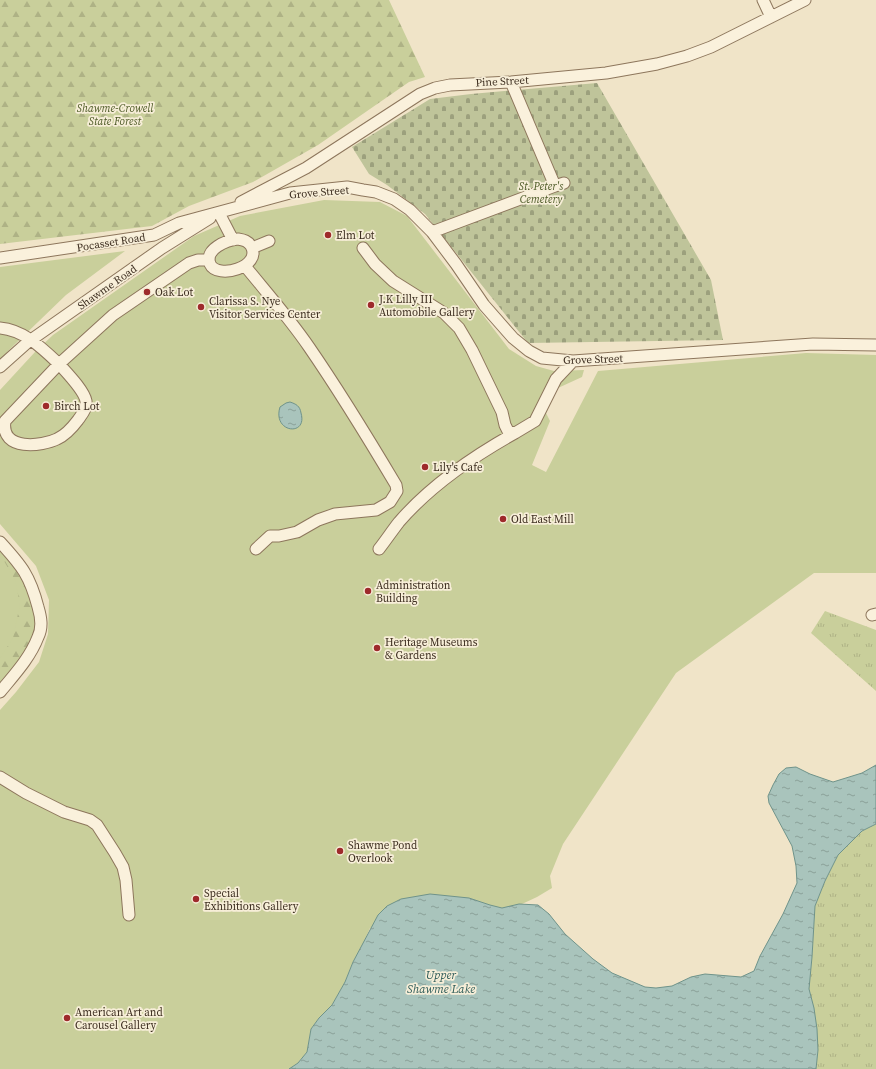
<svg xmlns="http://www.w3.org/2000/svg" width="876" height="1069" font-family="'Source Serif 4',serif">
	<defs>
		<pattern id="grass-tufts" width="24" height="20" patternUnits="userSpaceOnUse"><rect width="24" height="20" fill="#c9cf9b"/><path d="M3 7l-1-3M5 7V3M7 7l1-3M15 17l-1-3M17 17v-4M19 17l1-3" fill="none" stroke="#aeb285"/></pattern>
		<pattern id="forest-firs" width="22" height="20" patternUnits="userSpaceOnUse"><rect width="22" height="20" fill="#c9cf9b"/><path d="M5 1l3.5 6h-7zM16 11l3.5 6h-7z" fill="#aeb285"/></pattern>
		<pattern id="cemetery-stones" width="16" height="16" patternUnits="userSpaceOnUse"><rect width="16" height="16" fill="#bfc49a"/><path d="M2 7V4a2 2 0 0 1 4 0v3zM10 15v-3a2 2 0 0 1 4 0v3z" fill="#9ca07d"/></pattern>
		<pattern id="water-ripples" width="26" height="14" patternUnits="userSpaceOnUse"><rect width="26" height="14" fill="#a9c4bc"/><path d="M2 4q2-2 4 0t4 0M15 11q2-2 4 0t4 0" fill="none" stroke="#8ba098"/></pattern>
	</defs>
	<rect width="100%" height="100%" fill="#f0e4c8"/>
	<path fill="url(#grass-tufts)" d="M825,611L876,630V691L811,633Z
		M876,824V1069H816L818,1050L809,989L812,957L815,906L825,881L838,855L862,831Z"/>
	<path fill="url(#forest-firs)" d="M0,0H389L425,77L409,82L318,145L253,182L189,206L152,226L0,244Z
		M0,550L16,566L24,577L37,618L34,636L23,659L0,688Z"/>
	<path fill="url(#cemetery-stones)" d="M597,83L711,280L723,340L528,343L425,214L387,185L369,174L352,147L430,99L471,94Z"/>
	<path fill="#c9cf9b" d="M324,200L380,202L407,216L509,349L536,366L554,371L584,370L582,377L558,388L546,413L550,421L532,465L546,472L598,371L806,353L876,355V573H814L676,673L563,844L550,876L552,888L537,897L509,910L370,928L363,944L353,962L345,982L332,1005L319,1018L311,1029L307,1052L298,1063L289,1069H0V710L16,692L39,662L48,634L49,600L36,566L0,524V390L35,352L53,335L194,236L240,216Z
		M125,251L66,295L10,349L0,360V267Z
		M0,554L15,580L20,604L13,638L0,658Z"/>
	<path fill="url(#water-ripples)" stroke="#6f938a" d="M290,402C296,404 300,406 301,413C308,437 272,433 280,407L286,403Z
		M876,765V824L862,831L838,855L825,881L815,906L812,957L809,989L814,1008L817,1029L818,1050L816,1069H289L298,1063L307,1052L311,1029L319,1018L332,1005L345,982L353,962L378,915L387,906L401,899L430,894L469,898L490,905L502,908L519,904L538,905L549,914L565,934L593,959L612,973L645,987L656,988L672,986L691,977L705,974L741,977L754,971L760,956L783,914L797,883L796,866L792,846L769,803L768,796L773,785L779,774L786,768L796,767L810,774L833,782L862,773Z"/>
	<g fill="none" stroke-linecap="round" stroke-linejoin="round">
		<defs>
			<path id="minor" d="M763,0L771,17
				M555,186L564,183
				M241,202L306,168L420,94L435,88L450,85L511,82L606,73L657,64L687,56L711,47L805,0
				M219,213L233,240
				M432,232L555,186L511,82
				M238,239C244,240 248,241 251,246C263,267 217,280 210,264C204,249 227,240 238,239Z
				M252,248L269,241
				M363,248L375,264L393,281L444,313L459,328L472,350L502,412L505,425L508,431L515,433L535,421L556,379L573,361
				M0,258L154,235L179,223L290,193L347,187L363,190L376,192L394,199L410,210L432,232L456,264L484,305L513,338L529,351L542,358L573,361L813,344L876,345
				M245,266C267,293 290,319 309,347C340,392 368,438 396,485L397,491L390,502L376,510L335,514L318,520L297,532L279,536H270L256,549
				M0,328C24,330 42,348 59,364L113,315L189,263L198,260H209
				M59,364C66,372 84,390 86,401C87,409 82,414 78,420C72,428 66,435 57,439C43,446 0,452 5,421Z
				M0,367L28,342L162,248L210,218
				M0,542C22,566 30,576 38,607C41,617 43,627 38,637C30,658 14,675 0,692
				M379,549C386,540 392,531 399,522C431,485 472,457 515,433
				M872,615L876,614
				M0,777L26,793L64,812L90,820L97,825L115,853L123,867L126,880L129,915"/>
		</defs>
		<use href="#minor" stroke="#8d765c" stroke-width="13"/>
		<use href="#minor" stroke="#faf1dc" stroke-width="11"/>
	</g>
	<g fill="#9e2a2b" stroke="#f7eed8" stroke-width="1.5">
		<circle cx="328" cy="235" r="4"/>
		<circle cx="147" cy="292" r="4"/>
		<circle cx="371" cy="305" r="4"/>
		<circle cx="201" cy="307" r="4"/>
		<circle cx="46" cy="406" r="4"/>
		<circle cx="425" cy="467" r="4"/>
		<circle cx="503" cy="519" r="4"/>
		<circle cx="368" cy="591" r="4"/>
		<circle cx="377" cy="648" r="4"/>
		<circle cx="340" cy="851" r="4"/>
		<circle cx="196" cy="899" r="4"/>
		<circle cx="67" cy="1018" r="4"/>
	</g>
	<g text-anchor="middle" stroke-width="3.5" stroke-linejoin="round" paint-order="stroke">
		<g font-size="11" fill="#3d2e20" stroke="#f7eed8">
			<text transform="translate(502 81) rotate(-3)" y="4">Pine Street</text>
			<text transform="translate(319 192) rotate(-5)" y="4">Grove Street</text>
			<text transform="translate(111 242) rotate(-9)" y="4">Pocasset Road</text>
			<text transform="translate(107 287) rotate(-35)" y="4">Shawme Road</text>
			<text transform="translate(593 359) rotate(-2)" y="4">Grove Street</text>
		</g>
		<g font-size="11" font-style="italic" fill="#4d5a26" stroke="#f7eed8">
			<text x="115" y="112">Shawme-Crowell<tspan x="115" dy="13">State Forest</tspan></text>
			<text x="541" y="190">St. Peter's<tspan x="541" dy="13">Cemetery</tspan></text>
		</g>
		<g font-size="11" fill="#3d2e20" stroke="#f7eed8" text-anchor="start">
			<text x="336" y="239">Elm Lot</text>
			<text x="155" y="296">Oak Lot</text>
			<text x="379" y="303">J.K Lilly III<tspan x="379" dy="13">Automobile Gallery</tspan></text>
			<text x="209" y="305">Clarissa S. Nye<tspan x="209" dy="13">Visitor Services Center</tspan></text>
			<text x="54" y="410">Birch Lot</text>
			<text x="433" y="471">Lily's Cafe</text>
			<text x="511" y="523">Old East Mill</text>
			<text x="376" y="589">Administration<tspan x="376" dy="13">Building</tspan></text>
			<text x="385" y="646">Heritage Museums<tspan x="385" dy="13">&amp; Gardens</tspan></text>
			<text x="348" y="849">Shawme Pond<tspan x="348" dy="13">Overlook</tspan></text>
			<text x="204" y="897">Special<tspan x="204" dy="13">Exhibitions Gallery</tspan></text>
			<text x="75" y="1016">American Art and<tspan x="75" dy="13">Carousel Gallery</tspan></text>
		</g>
		<g font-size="12" font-style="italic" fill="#2f5d5a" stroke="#f7eed8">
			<text x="441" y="979">Upper<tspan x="441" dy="14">Shawme Lake</tspan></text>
		</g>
	</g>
</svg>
